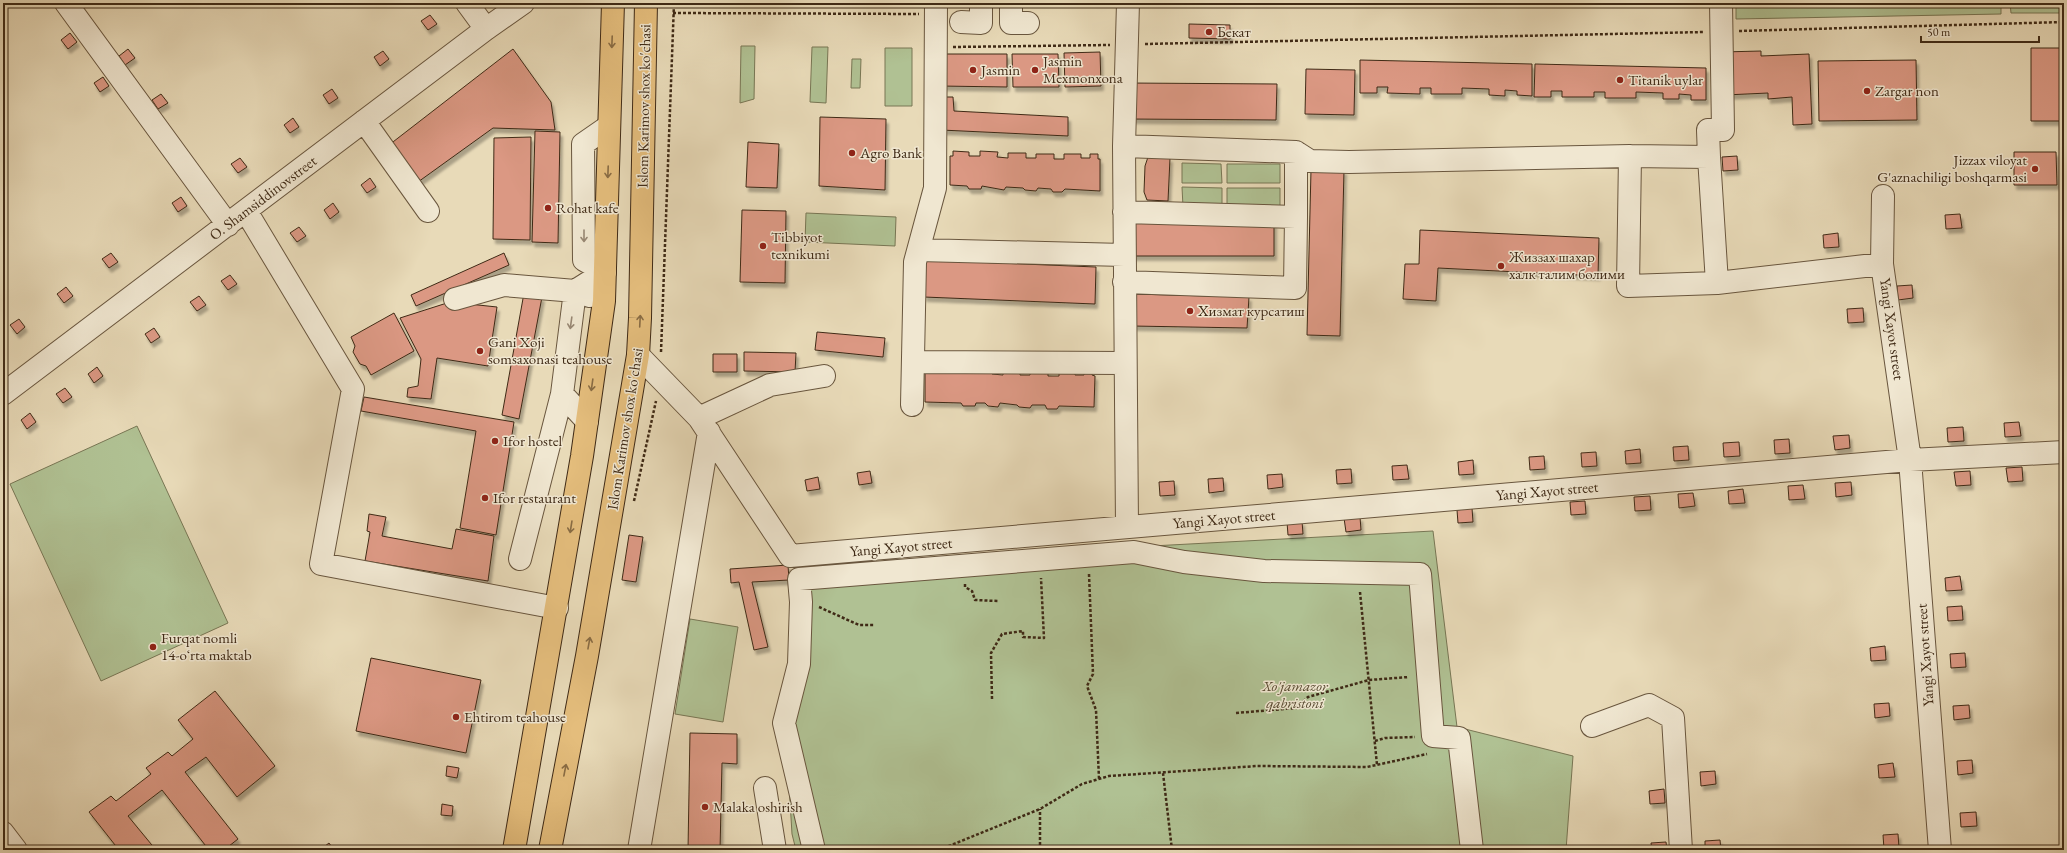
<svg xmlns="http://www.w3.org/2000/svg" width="2067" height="853" font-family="'EB Garamond',serif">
	<defs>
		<filter id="shadow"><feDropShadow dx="2.5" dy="4.5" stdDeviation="1" flood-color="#0004"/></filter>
	</defs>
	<rect width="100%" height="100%" fill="#e8dab8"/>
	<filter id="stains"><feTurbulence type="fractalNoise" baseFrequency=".005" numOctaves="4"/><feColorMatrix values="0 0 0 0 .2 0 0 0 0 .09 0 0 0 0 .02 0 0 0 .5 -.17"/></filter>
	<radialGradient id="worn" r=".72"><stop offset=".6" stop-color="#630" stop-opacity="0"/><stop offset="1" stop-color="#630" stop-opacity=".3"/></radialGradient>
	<path fill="#b0c193" stroke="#787654" d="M1736,3H2001V14L1736,19Z
		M2010,3H2064V13H2011Z
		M741,46H755L754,99L740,103Z
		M812,47H828L826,103L810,102Z
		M885,48H912V106H885Z
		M852,59H861L860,88H851Z
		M1182,163L1221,164L1222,183H1182Z
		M1227,164H1280V183H1227Z
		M1182,187L1222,188V207H1183Z
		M1227,188H1280V207H1227Z
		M806,213L896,217L895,246L805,242Z
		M137,426L228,623L101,681L10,484Z
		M1433,531L1457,727L1573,756L1566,850H796L792,834L785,719L808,625L795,569L1133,547Z
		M690,619L738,627L723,722L675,714Z"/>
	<path fill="#db9883" stroke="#3f2a16" filter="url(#shadow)" d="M430,15L437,24L428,30L421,21Z
		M1189,24L1230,25V39L1189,38Z
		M70,33L77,42L68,49L61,40Z
		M2031,48H2064V121H2031Z
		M128,49L135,58L125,65L119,56Z
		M513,49L551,102L555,130L493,128L418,182L389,145Z
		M383,51L389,59L380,66L374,57Z
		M1761,51V56L1809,54L1812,124L1793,125L1792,97L1768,99V93L1725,95L1722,52Z
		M1100,52L1101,86L1065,87L1064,53Z
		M939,54H1007V87L940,86Z
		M1012,54H1058L1059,87H1013Z
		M1360,60L1532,64V96L1517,95V91L1505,90V96L1489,95V89L1462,88V94H1431V88H1420V94L1387,93L1388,87H1377V93H1360Z
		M1916,60L1917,120L1819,121L1818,61Z
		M1535,64L1706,68V100H1691V95L1679,94V99H1663V93L1636,92V98H1605V92H1594V97H1562V91H1551V97H1534Z
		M1306,69L1355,70L1354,115L1305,114Z
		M103,77L109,86L100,92L94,83Z
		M1128,83L1277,84L1276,120L1128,119Z
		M332,89L338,98L329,104L323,95Z
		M161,94L168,103L158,109L152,100Z
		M943,97H953L954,111L1068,117V136L941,130Z
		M820,117L886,119L885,190L819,186Z
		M293,118L299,127L290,133L284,125Z
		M535,131L560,132L558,243L532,242Z
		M531,137L530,240L493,239L494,138Z
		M748,142L779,144L777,188L746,187Z
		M953,151L969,152V156H980V151L998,152L997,157L1008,158V153H1026V158H1036V154H1054V159H1064V154H1081V158H1090V154H1098V159H1100V191L1065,189L1062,192H1053L1051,189L1038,188L1036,191L1025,190L1023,188L1006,187L1004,190L982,186L981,189H969L967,186L950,185V156H953Z
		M2014,152H2056L2057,185H2014Z
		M1737,156L1738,170L1723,171L1722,157Z
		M1148,157L1170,158L1168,201L1147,200L1144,192L1145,166Z
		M240,158L247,167L238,173L231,164Z
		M1311,170H1344L1340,336L1307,335Z
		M370,178L376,187L367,193L361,185Z
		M181,197L187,206L178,212L172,203Z
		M333,203L339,212L330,219L324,210Z
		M742,210L786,211L785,283L740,282Z
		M1960,214L1962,228L1946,229L1945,215Z
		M1129,222H1274V256H1129Z
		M299,227L306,236L297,242L290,233Z
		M1420,230L1599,238L1598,276L1438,268L1436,301L1403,299L1405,264H1419Z
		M1838,233L1839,247L1824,248L1823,235Z
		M111,253L118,262L109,268L102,259Z
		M504,253L509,265L416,306L411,295Z
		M926,260L1096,267L1095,304L924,297Z
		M230,275L237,284L228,290L221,281Z
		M1912,285L1913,298L1898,300L1897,286Z
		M66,287L73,296L64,303L57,294Z
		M524,293L542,297L519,419L502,415Z
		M1132,294L1249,297L1247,328L1132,326Z
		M199,296L206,305L197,311L190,302Z
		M450,302L497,307L488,366L437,358L431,399L407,397L408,388L418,386L421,359L400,318Z
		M1863,308L1864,322L1848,323L1847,309Z
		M394,313L414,351L371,375L366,366L360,364L353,352L355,346L351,337Z
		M19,319L25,327L17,334L10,325Z
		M154,328L160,337L151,343L145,334Z
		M817,332L885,338L883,357L815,350Z
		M744,352L796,353L795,372L744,371Z
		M713,354H737V372H713Z
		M97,367L103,376L94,383L88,374Z
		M992,369V374L1003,375V370H1020V375H1030V371H1048V376H1059V371H1075V375H1084V371H1092V375L1095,376L1094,407L1059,406L1057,409H1047L1045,405H1032L1030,408L1019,407L1017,405L1000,403L998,407L988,406L985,403H976L975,406H963L961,403L925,402V372Z
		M65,388L72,397L63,403L56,394Z
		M364,397L514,422L496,535L460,528L476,431L361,411Z
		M30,413L36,422L27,429L21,420Z
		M2061,420H2064V434H2062Z
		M2019,422L2021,436L2005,437L2004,423Z
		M1963,427L1964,441L1948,442L1947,428Z
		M1849,435L1850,448L1835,450L1833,436Z
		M1789,439L1790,453L1775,454L1774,440Z
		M1739,442L1740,456L1724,457L1723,443Z
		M1688,446L1689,460L1674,461L1673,447Z
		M1640,449L1641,463L1626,464L1625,451Z
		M1596,452L1597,466L1582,467L1581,453Z
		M1544,456L1545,469L1530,470L1529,457Z
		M1473,460L1474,474L1459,475L1458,462Z
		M1407,465L1409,479L1393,480L1392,466Z
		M2022,467L2023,481L2008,482L2006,468Z
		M1351,469L1352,483L1337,484L1336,470Z
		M870,471L872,483L859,485L857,473Z
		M1970,471L1971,485L1956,486L1954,472Z
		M1282,474L1283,487L1268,489L1267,475Z
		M818,477L820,489L807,491L805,480Z
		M1223,478L1224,491L1209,493L1208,479Z
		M1174,481L1175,495L1160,496L1159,482Z
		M1851,482L1852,495L1836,497L1835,483Z
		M1803,485L1805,499L1789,500L1788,486Z
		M1743,489L1745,503L1729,504L1728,491Z
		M1693,493L1695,506L1679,508L1678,494Z
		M1650,496L1651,510L1635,511L1634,497Z
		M1585,501L1586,514L1571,515L1570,502Z
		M1472,508L1473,522L1458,523L1457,510Z
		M369,514L386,517L382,536L452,549L456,529L494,536L488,581L365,561L370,532L367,531Z
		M1360,517L1361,530L1346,532L1344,518Z
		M1302,521L1303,534L1288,535L1287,522Z
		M629,535L643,537L636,582L622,580Z
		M788,565L789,580L752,582L768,647L754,650L739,582L731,583L730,569Z
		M1960,576L1962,590L1946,591L1945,578Z
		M1962,606L1963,620L1948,621L1947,607Z
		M1885,646L1886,660L1871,661L1870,648Z
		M1965,653L1966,667L1951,668L1950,654Z
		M371,658L481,680L466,753L356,731Z
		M215,691L275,766L237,797L206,757L185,772L238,839L224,850H209L162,790L128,816L156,850H119L89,812L111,796L116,801L151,774L146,768L168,752L172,756L193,739L178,720Z
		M1889,703L1890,716L1875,718L1874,704Z
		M1969,705L1970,718L1954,720L1953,706Z
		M690,733L737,734V764L722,763L720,850H688Z
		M1972,760L1973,773L1958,775L1957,761Z
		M1893,763L1895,777L1879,778L1878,765Z
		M447,766L459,768L457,778L446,776Z
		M1715,771L1716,784L1701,786L1700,772Z
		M1664,789L1665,803L1650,804L1649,791Z
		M442,804L453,806L452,816L441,815Z
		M1976,812L1977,826L1961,827L1960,813Z
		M1898,834L1899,848L1884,849L1883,835Z
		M1720,840L1721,850H1705V841Z
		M1666,842L1667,850H1652L1651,843Z
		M329,843L334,850H320Z"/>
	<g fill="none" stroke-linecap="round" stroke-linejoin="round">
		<defs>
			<path id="minor" d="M66,3L228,225
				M467,3L486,29
				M1011,3V23H1028
				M961,22L981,23V3
				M364,121L428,211
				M1124,146L1296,152L1310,161L1349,162L1630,156L1709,157L1717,283
				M1630,156L1628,286L1717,283L1882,264
				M1709,157L1708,130H1723L1721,3
				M1883,196L1882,264L1910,460L1940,850
				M246,211L353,389L321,564L557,608
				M1124,212L1296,217V152
				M919,250L1124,255
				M1124,282L1295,288L1296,217
				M455,299L504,285L575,291L590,296
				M638,355L699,418L790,556L1910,460L2064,452
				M913,362L1125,363
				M3,394L486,29L523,3
				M912,405L915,262L935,188L936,3
				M699,418L770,385L824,376
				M587,421L562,394L575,291L605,272L584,260L583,144L609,126
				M1127,527L1124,146L1128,3
				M520,559L562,394
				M1592,726L1649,705L1673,718L1681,850
				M765,788L775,850
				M3,833L16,850
				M639,850L709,432
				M814,850L784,723L799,664L801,602L799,579L1134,552L1184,562L1264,571L1420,574L1433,736L1459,738L1472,850"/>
			<path id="major" d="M514,850L582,456L604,301L613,3
				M550,850L587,656L638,355L640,318L646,3"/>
		</defs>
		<use href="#minor" stroke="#69563e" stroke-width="24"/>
		<use href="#major" stroke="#3f2a16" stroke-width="24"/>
		<path stroke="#3f2a16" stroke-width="2.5" stroke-dasharray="3 2" stroke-linecap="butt" d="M673,13L919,14
			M1739,31L2064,22
			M1145,44L1704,32
			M953,47L1110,45
			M661,352L674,3
			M634,501L656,401
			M1089,574L1093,674L1087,686L1096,710L1099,779
			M965,584V587L972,591L975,600L998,601
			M1360,592L1377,765
			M819,607L859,625H875
			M992,699L991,653L1002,634L1023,631V637L1044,638L1041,578
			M1236,713L1296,708L1308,697L1369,680L1409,677
			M1375,741L1385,738L1415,737
			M1163,773L1172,850
			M939,850L1040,809L1082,784L1109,776L1257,766L1367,767L1427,754
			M1040,850V809"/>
		<use href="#minor" stroke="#f0e7d1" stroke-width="22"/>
		<use href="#major" stroke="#e4bd7c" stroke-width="22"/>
	</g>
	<defs><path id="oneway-shaft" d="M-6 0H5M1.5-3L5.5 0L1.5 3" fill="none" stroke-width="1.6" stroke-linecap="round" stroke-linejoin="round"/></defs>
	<g stroke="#896c44">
		<use href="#oneway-shaft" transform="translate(612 42) rotate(92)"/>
		<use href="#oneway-shaft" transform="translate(608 172) rotate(92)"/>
		<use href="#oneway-shaft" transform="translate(640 321) rotate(-87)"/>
		<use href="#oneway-shaft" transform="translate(592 385) rotate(98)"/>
		<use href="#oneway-shaft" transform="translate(571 527) rotate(99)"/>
		<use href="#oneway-shaft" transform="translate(589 643) rotate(-80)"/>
		<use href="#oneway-shaft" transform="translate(565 770) rotate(-79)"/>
	</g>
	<g stroke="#988874">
		<use href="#oneway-shaft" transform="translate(584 236) rotate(90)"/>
		<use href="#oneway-shaft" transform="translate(571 323) rotate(98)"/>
	</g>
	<g fill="#8f2418" stroke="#f0e7d1" stroke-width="1.5">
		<circle cx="1209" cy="32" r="4"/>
		<circle cx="973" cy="70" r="4"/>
		<circle cx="1035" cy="70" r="4"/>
		<circle cx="1620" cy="80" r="4"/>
		<circle cx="1867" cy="91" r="4"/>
		<circle cx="852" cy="153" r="4"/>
		<circle cx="2035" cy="169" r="4"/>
		<circle cx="548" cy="208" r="4"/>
		<circle cx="763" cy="246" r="4"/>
		<circle cx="1501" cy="266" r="4"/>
		<circle cx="1190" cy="311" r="4"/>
		<circle cx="480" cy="351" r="4"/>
		<circle cx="495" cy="441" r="4"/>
		<circle cx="485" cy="498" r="4"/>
		<circle cx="153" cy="647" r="4"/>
		<circle cx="456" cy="717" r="4"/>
		<circle cx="705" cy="807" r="4"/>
	</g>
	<g text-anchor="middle" stroke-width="3" stroke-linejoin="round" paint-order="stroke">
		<g font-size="15" fill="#3f2a16" stroke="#f0e7d1" text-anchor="start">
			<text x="1217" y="37">Бекат</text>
			<text x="1043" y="66">Jasmin<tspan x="1043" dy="17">Mexmonxona</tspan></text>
			<text x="981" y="75">Jasmin</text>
			<text x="1628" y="85">Titanik uylar</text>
			<text x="1875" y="96">Zargar non</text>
			<text x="860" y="158">Agro Bank</text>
			<text x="2027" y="165" text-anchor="end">Jizzax viloyat<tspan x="2027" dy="17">G'aznachiligi boshqarmasi</tspan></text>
			<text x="556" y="213">Rohat kafe</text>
			<text x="771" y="242">Tibbiyot<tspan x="771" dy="17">texnikumi</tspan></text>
			<text x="1509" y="262">Жиззах шахар<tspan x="1509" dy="17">халк талим болими</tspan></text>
			<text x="1198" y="316">Хизмат курсатиш</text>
			<text x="488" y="347">Gani Xoji<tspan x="488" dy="17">somsaxonasi teahouse</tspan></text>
			<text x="503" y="446">Ifor hostel</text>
			<text x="493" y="503">Ifor restaurant</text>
			<text x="161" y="643">Furqat nomli<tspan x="161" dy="17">14-oʻrta maktab</tspan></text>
			<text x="464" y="722">Ehtirom teahouse</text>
			<text x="713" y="812">Malaka oshirish</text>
		</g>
		<g font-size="15" fill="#3f2a16" stroke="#f0e7d1">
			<text transform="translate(644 106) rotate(-89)" y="5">Islom Karimov shox ko'chasi</text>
			<text transform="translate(263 198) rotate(-37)" y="5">O. Shamsiddinovstreet</text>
			<text transform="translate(1892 329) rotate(82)" y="5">Yangi Xayot street</text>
			<text transform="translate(625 429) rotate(-81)" y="5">Islom Karimov shox ko'chasi</text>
			<text transform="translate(1547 491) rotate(-5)" y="5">Yangi Xayot street</text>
			<text transform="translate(1224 519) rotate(-5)" y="5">Yangi Xayot street</text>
			<text transform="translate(901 547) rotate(-5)" y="5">Yangi Xayot street</text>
			<text transform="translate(1925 655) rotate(-94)" y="5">Yangi Xayot street</text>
		</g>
		<g font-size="15" font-style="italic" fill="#56482f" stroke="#f0e7d1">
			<text x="1295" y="691">Xo'jamazor<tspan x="1295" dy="17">qabristoni</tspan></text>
		</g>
	</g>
	<rect width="2067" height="853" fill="none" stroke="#e8dab8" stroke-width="16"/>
	<rect x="4" y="4" width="2059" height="845" fill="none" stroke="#3f2a16" stroke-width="2"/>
	<rect x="8" y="8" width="2051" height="837" fill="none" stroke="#3f2a16"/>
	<path d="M1921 36v6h118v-6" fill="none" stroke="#3f2a16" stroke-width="2"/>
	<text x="1927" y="36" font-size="12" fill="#3f2a16" stroke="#f0e7d1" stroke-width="3" paint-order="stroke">50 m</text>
	<rect width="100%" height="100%" filter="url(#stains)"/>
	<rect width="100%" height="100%" fill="url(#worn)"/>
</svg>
